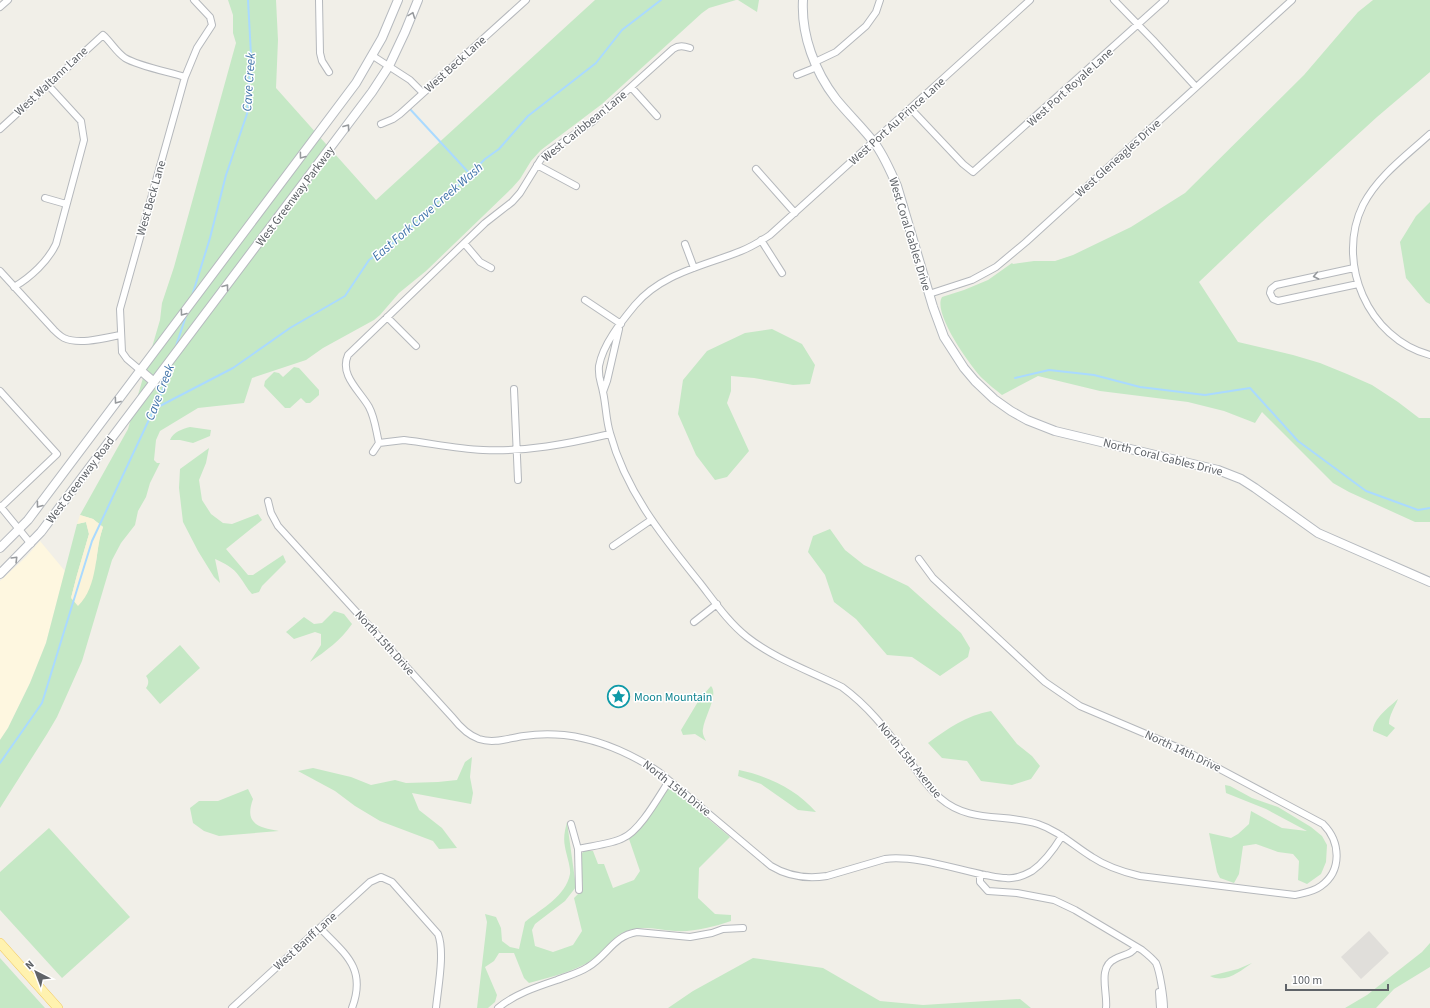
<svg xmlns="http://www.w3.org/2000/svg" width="1430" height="1008" font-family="'Source Sans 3',sans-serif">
	<rect width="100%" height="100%" fill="#f1efe8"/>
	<path fill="#fef7e0" d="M40,541L65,571L46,643L30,683L8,728L0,740V581L26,557Z"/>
	<path fill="#e0deda" d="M1369,931L1389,953L1361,979L1341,957Z"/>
	<path fill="#c5e8c5" d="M228,0H276L278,40L276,88L376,200L595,0H736L709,8L702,13L602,104L541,150L531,161L520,179L512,188L426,271L399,293L380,315L374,320L323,348L306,360L252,378L244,403L198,408L160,431L156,440L154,460L157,463H160L150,483L146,497L138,511L135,525L121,543L112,560L82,661L57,717L47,734L0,808V740L8,728L30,683L46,643L77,524L86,522L89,534L77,575L71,598L96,562L99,540L103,527L93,519L80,515L128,429L160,320L162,303L174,267L236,43L233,33V15Z
		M738,0H759L757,12Z
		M1373,0H1430V72L1377,117L1262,222L1199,282L1238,342L1293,355L1320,363L1347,374L1372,385L1398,402L1419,418H1430V522H1415L1349,492L1333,483L1262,412L1255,423L1224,411L1188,402L1100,391L1038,376L1002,395C996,390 989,385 983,379C971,367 932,313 942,297L964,290L988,280L1012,263L1013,264L1034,261H1055L1073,255L1131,227L1185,193L1304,75L1358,12Z
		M1430,202V304L1426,302L1406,278L1400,242L1416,216Z
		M772,329L802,344L815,365L810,384L793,385L754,378L731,376V391L727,403L749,451L727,477L715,480L696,455L678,414L683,380L707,351L745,333Z
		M294,367L299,368L319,390V395L310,403H306L301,398L290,408H285L264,386L265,381L274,372L279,373L283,377Z
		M190,427L211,430L210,436L193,443L180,440H170C173,432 182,429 190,427Z
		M209,448L206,463L199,480L202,500L211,514L223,523L232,524L258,514L262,520L226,549L248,575H253L283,555L286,562L262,586L259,592L252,594C247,589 244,582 239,576C234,568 224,563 215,559L220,583L214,577L198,551L183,522L179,488L180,469Z
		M830,529L845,550L864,565L908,586L961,633L970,648L968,657L940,676L912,657L887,655L856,619L834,602L825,575L808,552L813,536Z
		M334,611L344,614L352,624C341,640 326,651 310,662L321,645V634L315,632L294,639L286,632L304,617L314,624L322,623Z
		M180,645L200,668L160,704L146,688C149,684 149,680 146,676Z
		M711,686C719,695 704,717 703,729C702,733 704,737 706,741L695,734L683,735L681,730L702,695L704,694Z
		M1398,699C1395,707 1389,715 1389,724L1395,728L1387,737L1373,731C1373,719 1389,707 1398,699Z
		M991,711L1017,744L1032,756L1040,766L1031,779L1012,785L981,781L967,761L942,758L928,743C947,729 967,715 991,711Z
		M472,757L470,777L473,793L471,804L412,793L419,810L442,828L457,848L439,849L433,841L380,821L355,806L335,791L298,771L313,768L351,777L371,785L395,780L406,783L438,782L457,780L465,762Z
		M739,770C768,776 796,789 816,812L798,810L761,784L738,776Z
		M1225,785L1230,786L1252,798L1278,807L1311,827L1322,836L1327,845L1326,862L1321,874L1307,884L1298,880L1299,861L1293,854L1278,852L1256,844L1243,846L1239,874L1234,883L1220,878L1217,872L1209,833L1231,838L1238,834L1249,824L1251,811L1282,828L1307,831L1266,809L1226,793Z
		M671,788L730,837L699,868L698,898L715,914L731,915V921C713,927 695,932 675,931C658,930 644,925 627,931C611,936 605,952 592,960C573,972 551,977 529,983L524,978L514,953H499L494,961L485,967L497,995L495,1002L488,1008H477L487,922L485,914L496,917L501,928L502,941L510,947L519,949L525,922C541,909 566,896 570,874C571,867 566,854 565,847C563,838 565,830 567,822L576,887L565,901L535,924L532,930L535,946L553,952L573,945L582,931L574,898L583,889L580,856L584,851H593L598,864H604L613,888L634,880L640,871L629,839L633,836L668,789Z
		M248,789L253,799C244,824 258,827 279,831L219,836L204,831L193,823L190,808L199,801H218Z
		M49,828L130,917L62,978L0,910V872Z
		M1430,943V967L1394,989L1376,1008H1345L1367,995L1422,952Z
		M0,958L45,1008H0Z
		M753,958L823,968L880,1001L923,1005L1020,999L1031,1008H668L693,991Z
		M1252,963C1240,971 1226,984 1210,976L1238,969Z"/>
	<path fill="#fbf3d9" d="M80,515L93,519L103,527C94,553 99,585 78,606L71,598L77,575L89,534L86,522L77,524Z"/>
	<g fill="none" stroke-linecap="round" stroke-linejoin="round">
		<path stroke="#aadaff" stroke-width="2" d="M409,108L470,174
			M192,296L210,238L226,175L247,114L251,55L248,0
			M176,346L186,316
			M1015,378L1049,370L1094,375L1140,387L1205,395L1250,388L1298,441L1366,491L1418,510L1430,508
			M156,408L233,368L290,328L345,296L369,260L391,245L405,232L424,217L436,202L463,181L485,159L499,149L528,116L596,63L622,30L661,0
			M0,763L42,703L92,541L162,392L170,365"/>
		<defs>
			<path id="street" d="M319,0L320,53L322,61L329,72
				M1114,0L1153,40L1196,87
				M0,7L8,0
				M373,56L410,80L423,93
				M815,62L836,52L866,26L876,12L880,0
				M797,75L817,67
				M631,87L657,116
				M911,109L963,164L973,172L1165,0
				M381,124L393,119L400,114L526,0
				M0,129L103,35C111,42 116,52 125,58C138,66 169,72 185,77
				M1430,134C1406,156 1378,176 1363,205C1335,262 1368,339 1430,355
				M537,165L576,186
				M756,169L795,213
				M45,198L66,204
				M761,240L782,273
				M464,243L480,262L491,268
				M685,244L694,268
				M1354,268L1276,285L1271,289L1270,293L1273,299L1278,301L1358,284
				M0,271L54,330C57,333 60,336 64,338C79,345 105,338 120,335
				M14,287C31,277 48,261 56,244L84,140L81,121L48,85
				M929,294L972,280L996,267L1026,242L1292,0
				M585,300L621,324
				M387,317L416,346
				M140,370L127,359L122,352L120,309L185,77L197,48L212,25L210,17L194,0
				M514,389L518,480
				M0,391L57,454L1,507
				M603,392L607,381L619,329
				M379,443C376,431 375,418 369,407C360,391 339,375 348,355L485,223L512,202L520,193L541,159L546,154L592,122L673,49C679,45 684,46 690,48
				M373,452L379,443L404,440C430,443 456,449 483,450C526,452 567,444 610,434
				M268,501L271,513L278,526L453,718C460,727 468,735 479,739C494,744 509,738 524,736C537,734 551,734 564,735C599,739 630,753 659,772L771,866C789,877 807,879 827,876L885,859C914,855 955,869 985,875C991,876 999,878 1006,878C1014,879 1025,875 1032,871C1045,862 1054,849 1062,836
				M0,506L31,544
				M613,546L651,520
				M919,559L933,578L1045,682L1080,706L1186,751L1323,824C1341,842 1342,871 1321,886C1313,892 1304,893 1295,895L1140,876C1123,872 1107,867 1092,857C1074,846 1059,831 1038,824C1004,813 970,824 940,798C928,788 920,775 911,763C889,734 872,709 842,687C810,671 775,659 747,637C728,622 714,601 700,583C663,537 626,492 610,433C606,420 606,405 603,392C601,381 598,378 599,366C603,344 621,322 635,305C662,273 704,266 741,251C751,247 761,241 770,235L1030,0
				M694,622L717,604
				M571,824L578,849L579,890
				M578,849C591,846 612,844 623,838C640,831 659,796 669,781
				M980,874V882L988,891L1017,893L1054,900L1075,910L1142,950C1147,954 1152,958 1156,963C1160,972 1164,998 1164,1008
				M320,928C345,954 367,968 352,1008
				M1159,992L1160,1008
				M232,1008L370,882L381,877L392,882L438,934C445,952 438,987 436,1008
				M498,1008C515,994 536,987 557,980C567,976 579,973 588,967C608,955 613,936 637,932L690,937L712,933L723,929L743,928
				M1106,1008C1108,993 1097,967 1115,959C1124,954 1131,955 1136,947"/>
			<path id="secondary" d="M803,0C801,35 815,72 836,99C849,115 864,129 876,145C885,158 891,172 897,186L933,307L944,337L964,368L975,381L994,399L1011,411L1027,420L1055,431L1218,470L1241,479L1255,488L1318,533L1430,582
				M140,370L154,382
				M0,548L28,520L356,83L382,38L398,0
				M0,574L41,532L372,92L389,66L405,32L418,0"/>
			<path id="primary" d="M0,943L58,1008"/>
		</defs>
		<use href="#street" stroke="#b5b8bc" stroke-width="8"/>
		<use href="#secondary" stroke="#b6babf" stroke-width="10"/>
		<use href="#primary" stroke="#f2c960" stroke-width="10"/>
		<use href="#street" stroke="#fff" stroke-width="6"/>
		<use href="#secondary" stroke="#fff" stroke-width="8"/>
		<use href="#primary" stroke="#fff2af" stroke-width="9"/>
	</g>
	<defs><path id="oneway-chevron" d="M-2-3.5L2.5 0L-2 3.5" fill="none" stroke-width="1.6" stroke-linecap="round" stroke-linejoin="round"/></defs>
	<g stroke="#979a9d">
		<use href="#oneway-chevron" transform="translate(412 15) rotate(-69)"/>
		<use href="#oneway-chevron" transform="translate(347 127) rotate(-54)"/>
		<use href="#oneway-chevron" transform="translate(302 156) rotate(127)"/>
		<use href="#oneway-chevron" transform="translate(1316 276) rotate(168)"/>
		<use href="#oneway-chevron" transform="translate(226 287) rotate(-53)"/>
		<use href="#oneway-chevron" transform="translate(183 313) rotate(127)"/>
		<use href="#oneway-chevron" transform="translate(117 401) rotate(126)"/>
		<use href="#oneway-chevron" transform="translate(39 505) rotate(127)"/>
		<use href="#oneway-chevron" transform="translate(15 559) rotate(-45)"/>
	</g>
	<defs>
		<symbol id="sight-ring" viewBox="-11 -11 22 22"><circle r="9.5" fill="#fff" stroke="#0f9aa8" stroke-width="1.5"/><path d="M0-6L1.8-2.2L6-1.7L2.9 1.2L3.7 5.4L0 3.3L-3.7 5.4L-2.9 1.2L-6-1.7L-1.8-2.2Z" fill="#0f9aa8"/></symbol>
	</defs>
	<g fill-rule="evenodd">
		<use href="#sight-ring" x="606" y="684" width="25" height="25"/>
	</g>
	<g text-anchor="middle" stroke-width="3" stroke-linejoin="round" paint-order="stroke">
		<g font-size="12" fill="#5f6368" stroke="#fff">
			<text transform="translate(455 64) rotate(-42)" y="4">West Beck Lane</text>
			<text transform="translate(51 81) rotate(-43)" y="4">West Waltann Lane</text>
			<text transform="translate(1070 87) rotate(-42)" y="4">West Port Royale Lane</text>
			<text transform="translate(897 121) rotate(-42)" y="4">West Port Au Prince Lane</text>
			<text transform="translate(584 126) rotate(-39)" y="4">West Caribbean Lane</text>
			<text transform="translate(1118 158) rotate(-42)" y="4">West Gleneagles Drive</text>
			<text transform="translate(295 196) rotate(-53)" y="4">West Greenway Parkway</text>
			<text transform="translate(151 198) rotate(-74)" y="4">West Beck Lane</text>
			<text transform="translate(910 234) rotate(73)" y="4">West Coral Gables Drive</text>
			<text transform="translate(1163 457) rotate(14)" y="4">North Coral Gables Drive</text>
			<text transform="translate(80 480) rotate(-53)" y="4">West Greenway Road</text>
			<text transform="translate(385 643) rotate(48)" y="4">North 15th Drive</text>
			<text transform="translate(1183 751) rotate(25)" y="4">North 14th Drive</text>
			<text transform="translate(910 760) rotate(51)" y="4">North 15th Avenue</text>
			<text transform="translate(677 788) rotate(38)" y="4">North 15th Drive</text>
			<text transform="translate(305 941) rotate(-42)" y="4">West Banff Lane</text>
		</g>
		<g font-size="12" fill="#0d838f" stroke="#fff" text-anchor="start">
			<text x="634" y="701">Moon Mountain</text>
		</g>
		<g font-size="13" font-style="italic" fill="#4174aa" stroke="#fff">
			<text transform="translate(248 82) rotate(-86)" y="5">Cave Creek</text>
			<text transform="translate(427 211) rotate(-41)" y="5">East Fork Cave Creek Wash</text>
			<text transform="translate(159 392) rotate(-69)" y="5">Cave Creek</text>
		</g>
	</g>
	<g transform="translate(36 972) rotate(318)" stroke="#ffffff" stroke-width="3" paint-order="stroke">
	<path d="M0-3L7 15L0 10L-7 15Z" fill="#5f6368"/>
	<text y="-6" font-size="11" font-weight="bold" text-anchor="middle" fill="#5f6368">N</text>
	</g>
	<path d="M1286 984v6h102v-6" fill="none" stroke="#5f6368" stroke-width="2"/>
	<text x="1292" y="984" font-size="12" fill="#5f6368" stroke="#ffffff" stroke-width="3" paint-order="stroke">100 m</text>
</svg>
